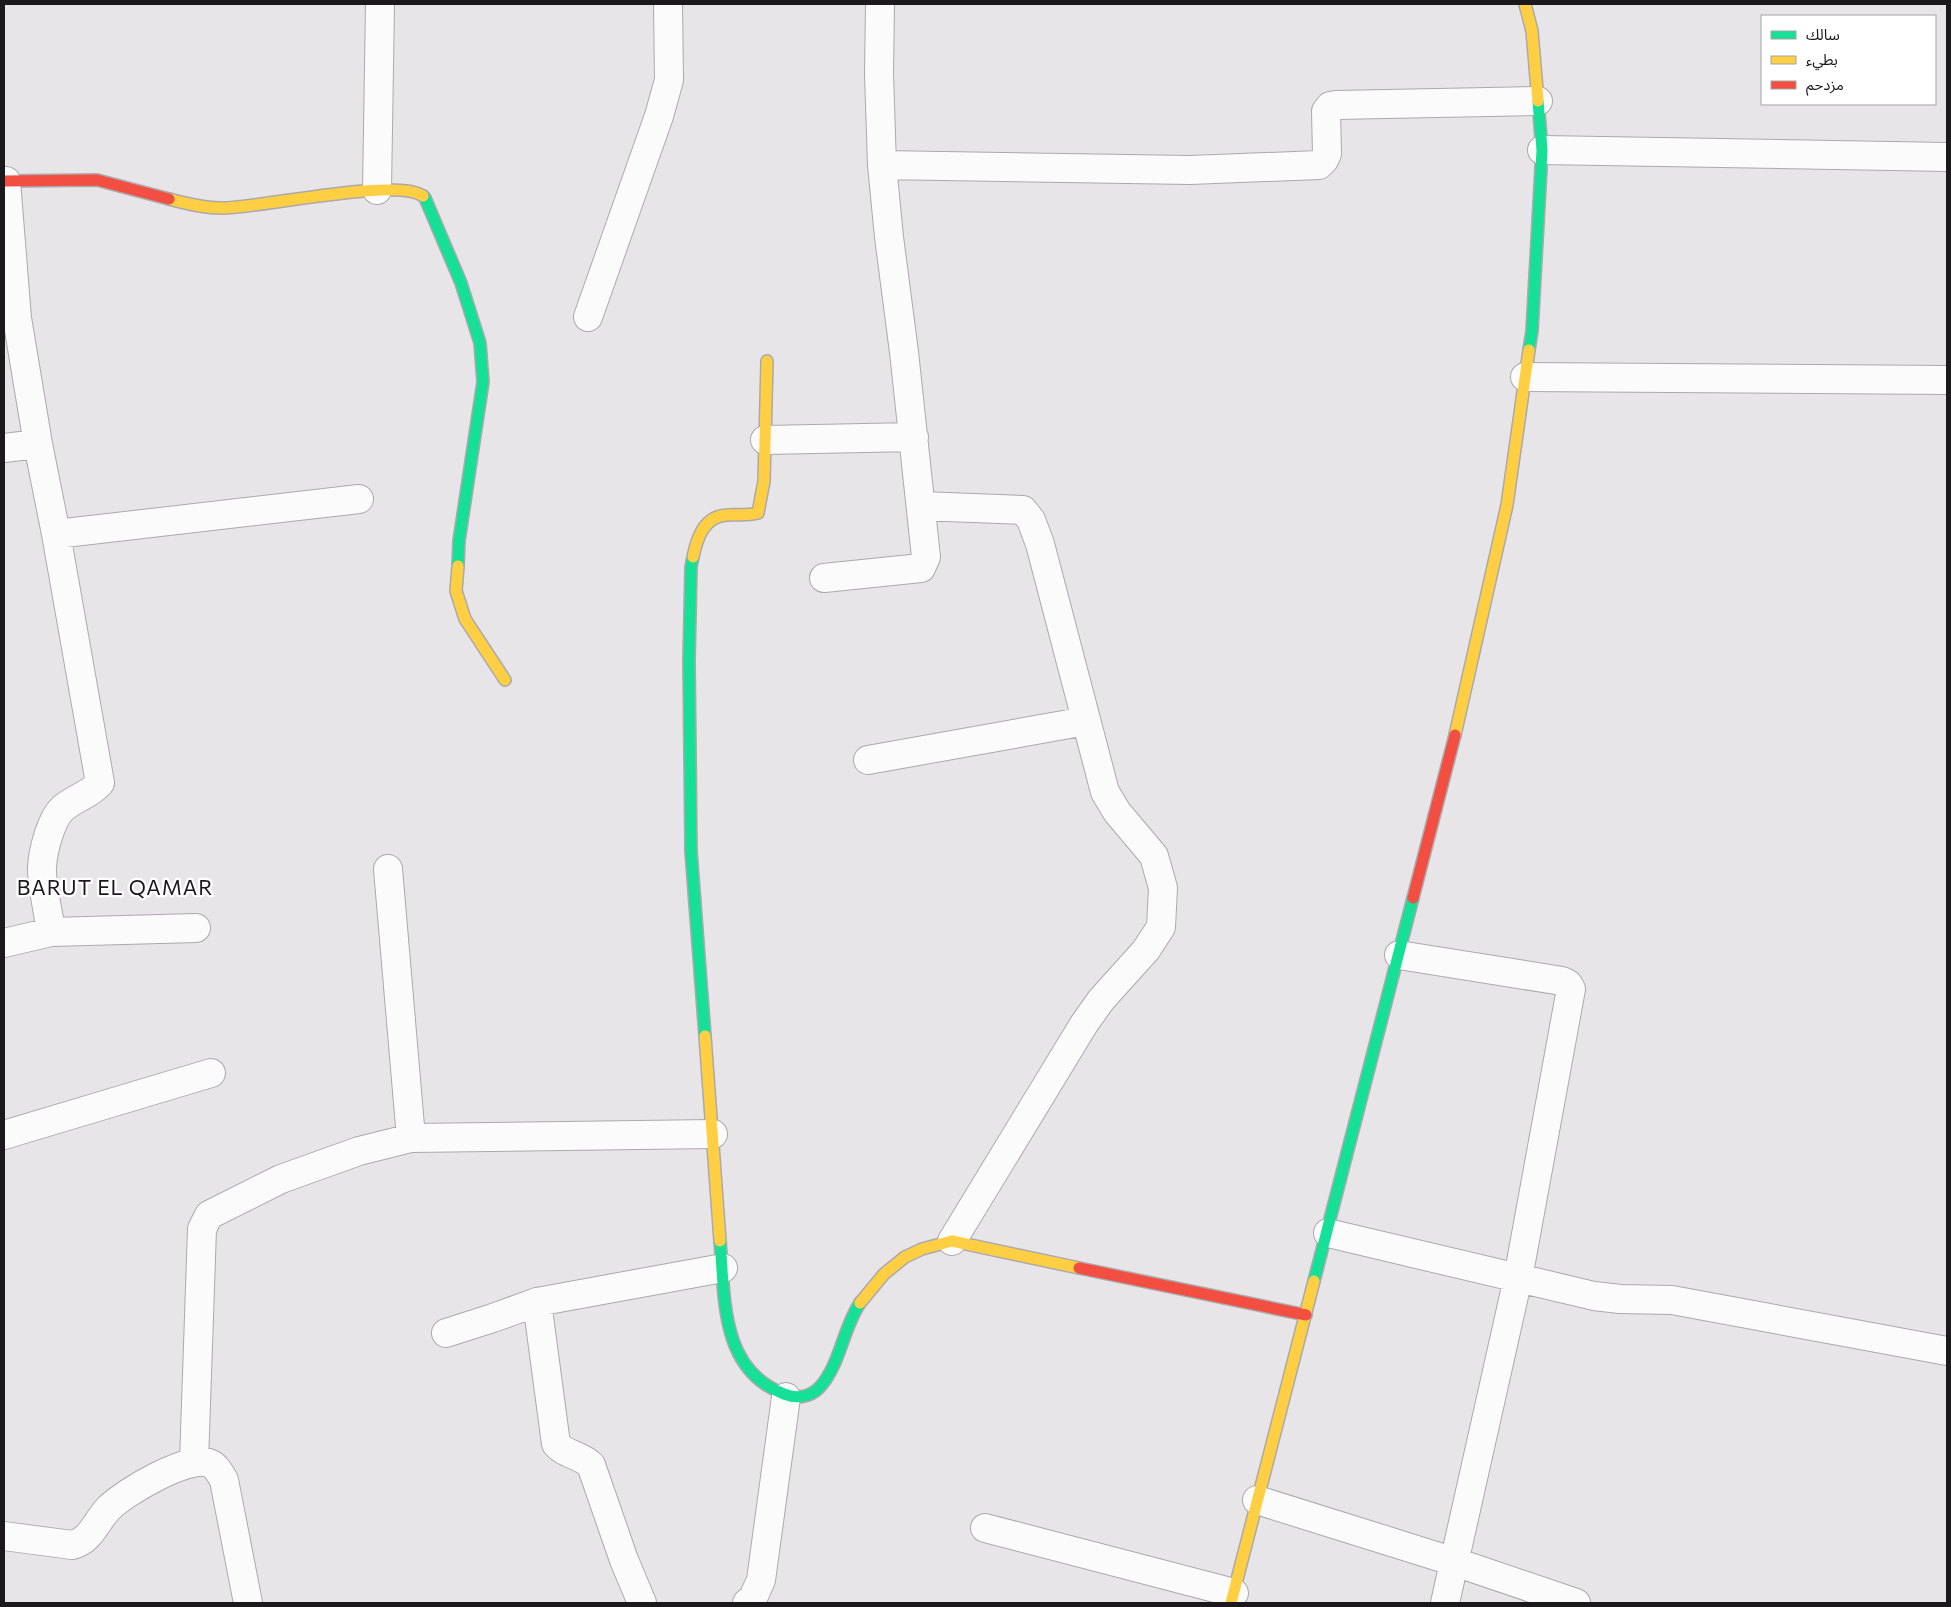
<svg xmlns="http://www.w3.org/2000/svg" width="1951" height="1607" font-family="Commissioner,'Noto Sans Arabic',sans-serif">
	<rect width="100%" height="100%" fill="#e8e5e8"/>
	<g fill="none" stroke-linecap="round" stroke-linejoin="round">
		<defs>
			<path id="street" d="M1542,150L1947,157
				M882,165L1190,170L1319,165L1324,160L1327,154L1326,111L1330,106L1336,105L1538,101
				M6,181L17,318L38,444L56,534L100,783C90,795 74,798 62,809C51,820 43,850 42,867C41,882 49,915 51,932
				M377,190L380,4
				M588,317L659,116L669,80L668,4
				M1525,377L1947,380
				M765,440L914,437
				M4,448L38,444
				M921,506L1023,510L1031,520L1040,544L1105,792L1117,812L1154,856L1163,888L1161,927L1146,950L1101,1000L1084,1024L952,1241
				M56,534L359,499
				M824,578L921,568L926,557L904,352L889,237L882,165L879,74L880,4
				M868,760L1086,721
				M388,869L411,1138
				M4,943L51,932L196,928
				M1399,955L1562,981L1568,984L1571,989L1518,1278L1445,1603
				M4,1135L211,1073
				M1328,1233L1594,1296L1620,1299L1672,1300L1947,1351
				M537,1302L556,1444C564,1454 581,1455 591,1465L624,1560L642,1603
				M446,1333L493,1318L537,1302L723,1268
				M194,1462L202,1229L209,1215L281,1179L359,1151L411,1138L713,1134
				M1257,1500L1455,1562L1576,1603
				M985,1528L1234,1593
				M4,1536L72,1545C91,1541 96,1521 109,1508C125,1492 188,1455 209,1463C217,1466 220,1474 224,1480L248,1603
				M747,1603L753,1598L761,1580L786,1397"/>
			<path id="fast" d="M423,196L425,198L461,283L480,343L483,382L459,541L458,566
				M1529,350L1532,331L1542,150L1538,101
				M693,557L691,567L689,661L691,851L705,1036
				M720,1241C725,1298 720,1370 784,1394C797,1399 810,1397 819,1388C840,1366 843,1328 860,1303
				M1314,1281L1413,898"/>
			<path id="slow" d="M1525,4L1532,31L1538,101
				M169,199C187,204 203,208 222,208C260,208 397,177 423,196
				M693,557C697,538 704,516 727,515C738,514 747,516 758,513L764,481L767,361
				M458,566L456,591L465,619L505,680
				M1455,735L1507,505L1529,350
				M705,1036L720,1241
				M860,1303L884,1274L905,1257L922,1249L952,1241L1079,1268
				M1231,1603L1314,1281"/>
			<path id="jam" d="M4,181L97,180L169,199
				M1413,898L1455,735
				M1079,1268L1306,1315"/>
		</defs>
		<use href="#street" stroke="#aca9ac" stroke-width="30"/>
		<use href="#fast" stroke="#aca9ac" stroke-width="14"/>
		<use href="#slow" stroke="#aca9ac" stroke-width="14"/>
		<use href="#jam" stroke="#aca9ac" stroke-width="14"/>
		<use href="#street" stroke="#fcfbfc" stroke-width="28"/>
		<use href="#fast" stroke="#16e098" stroke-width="11"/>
		<use href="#slow" stroke="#ffcf43" stroke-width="11"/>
		<use href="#jam" stroke="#f24e42" stroke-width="11"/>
	</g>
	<g text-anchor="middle" stroke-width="4.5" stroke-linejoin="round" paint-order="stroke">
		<g font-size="21" letter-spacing="1" fill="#1b191b" stroke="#fff">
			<text x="115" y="895">BARUT EL QAMAR</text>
		</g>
	</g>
	<rect width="1951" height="1607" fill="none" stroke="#1b191b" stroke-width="10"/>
	<rect x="1761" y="15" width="175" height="90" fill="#ffffff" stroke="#a4a3a4"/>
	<rect x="1771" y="31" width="25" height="8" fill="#16e098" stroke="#a4a3a4"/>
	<text x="1806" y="40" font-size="15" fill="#1b191b">سالك</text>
	<rect x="1771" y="56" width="25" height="8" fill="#ffcf43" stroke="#a4a3a4"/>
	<text x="1806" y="65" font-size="15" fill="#1b191b">بطيء</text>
	<rect x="1771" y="81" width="25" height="8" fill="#f24e42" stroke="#a4a3a4"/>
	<text x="1806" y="90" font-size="15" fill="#1b191b">مزدحم</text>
</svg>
